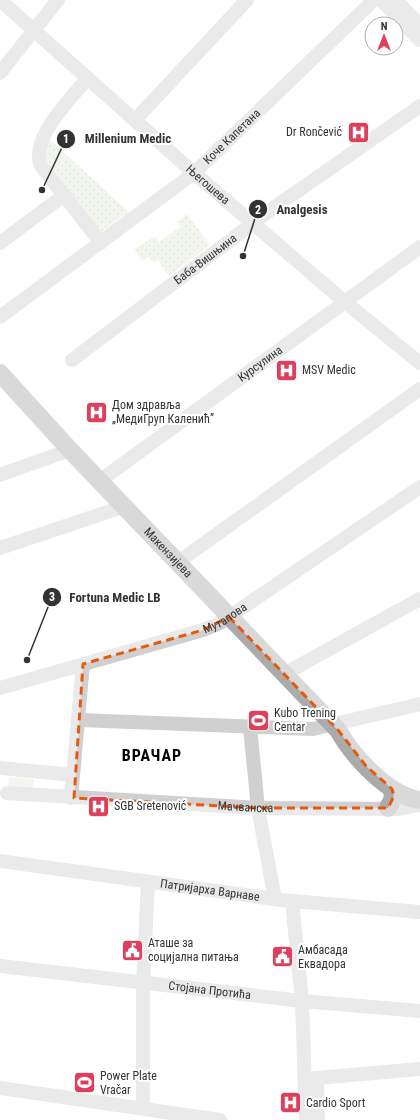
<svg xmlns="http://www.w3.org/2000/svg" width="420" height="1120" font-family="'Roboto Condensed',sans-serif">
	<defs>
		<pattern id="grass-dots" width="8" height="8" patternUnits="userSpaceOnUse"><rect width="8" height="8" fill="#e4e9dc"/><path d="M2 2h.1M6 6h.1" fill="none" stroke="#c4c8bd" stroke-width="1.8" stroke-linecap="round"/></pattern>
	</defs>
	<rect width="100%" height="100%" fill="#fff"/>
	<path fill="url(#grass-dots)" d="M47,137L129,212L99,234L46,165L43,156Z
		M187,214L210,245L169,276L158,260L154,263L148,257L142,261L134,250L155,236L159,242L180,227L177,222Z"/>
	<path fill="#e4e9dc" d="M9,777L34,779L33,788L8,786Z"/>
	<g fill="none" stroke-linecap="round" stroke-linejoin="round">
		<g stroke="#d0d0d0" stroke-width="14">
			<path id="s1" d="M0,0L194,173L345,302L420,363"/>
			<path d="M381,0L420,40"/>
			<path d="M396,0L420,25"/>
			<path d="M0,73L58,0"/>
			<path d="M88,78C72,97 29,139 41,166L101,243"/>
			<path d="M135,120L247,0"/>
			<path d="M0,243L64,195"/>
			<path id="s2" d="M0,317L194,173L374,0"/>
			<path id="s3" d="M72,360L269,211L420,106"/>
			<path d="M0,475L70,450"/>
			<path id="s4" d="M101,480L420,247"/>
			<path d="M0,548L125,506"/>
			<path d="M178,562L420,389"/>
			<path d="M284,674L420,599"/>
			<path id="s5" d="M0,688L203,630L220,623L420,487"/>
			<path d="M78,720L313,729L420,704"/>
			<path d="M250,727L258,808L275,899"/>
			<path d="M0,768L73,775"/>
			<path id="s6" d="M7,793L258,808L397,809L420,805"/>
			<path d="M71,798L83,664"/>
			<path id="s7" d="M0,861L281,900L420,912"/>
			<path d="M292,901L302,1001L306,1120"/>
			<path id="s8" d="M0,966L302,1001L420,1011"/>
			<path d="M317,1078L318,1120"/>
			<path d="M305,1079L420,1069"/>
			<path d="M0,1088L220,1120"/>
			<path d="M143,1108V983L148,882"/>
		</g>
		<g stroke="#ababab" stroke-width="18">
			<path id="s9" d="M0,373L70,450L338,730C353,757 389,796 420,800"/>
			<path d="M388,808L393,798L392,789"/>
		</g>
	</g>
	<path d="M0 0H420V1120H0ZM229,617L338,730L366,766L392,789L394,796L388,808H258L74,798L83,664L203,630Z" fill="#fff" fill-opacity=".55" fill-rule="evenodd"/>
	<path fill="none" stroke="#e8590c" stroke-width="3" stroke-dasharray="8 5" stroke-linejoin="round" d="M229,617L338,730L366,766L392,789L394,796L388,808H258L74,798L83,664L203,630Z"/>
	<defs>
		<symbol id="hospital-square" viewBox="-11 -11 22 22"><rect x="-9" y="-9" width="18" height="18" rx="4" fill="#e03f5c" stroke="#fff"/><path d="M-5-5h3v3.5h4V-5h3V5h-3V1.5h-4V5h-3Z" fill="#fff"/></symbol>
		<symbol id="stadium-square" viewBox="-11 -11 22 22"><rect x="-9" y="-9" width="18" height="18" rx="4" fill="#e03f5c" stroke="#fff"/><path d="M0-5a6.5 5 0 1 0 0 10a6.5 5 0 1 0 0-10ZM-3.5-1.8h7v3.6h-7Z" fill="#fff"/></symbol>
		<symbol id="civic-square" viewBox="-11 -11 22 22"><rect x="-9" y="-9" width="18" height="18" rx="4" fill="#e03f5c" stroke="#fff"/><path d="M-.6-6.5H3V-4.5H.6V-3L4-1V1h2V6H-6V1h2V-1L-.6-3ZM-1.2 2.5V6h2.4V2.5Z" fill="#fff"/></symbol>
	</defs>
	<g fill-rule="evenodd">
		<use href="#hospital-square" x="346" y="120" width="25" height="25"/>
		<use href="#hospital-square" x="274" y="358" width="25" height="25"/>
		<use href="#hospital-square" x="84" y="400" width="25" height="25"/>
		<use href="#stadium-square" x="246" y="708" width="25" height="25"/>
		<use href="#hospital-square" x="86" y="794" width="25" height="25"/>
		<use href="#civic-square" x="120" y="938" width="25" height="25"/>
		<use href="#civic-square" x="270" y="944" width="25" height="25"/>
		<use href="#stadium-square" x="72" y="1070" width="25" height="25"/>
		<use href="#hospital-square" x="278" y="1090" width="25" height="25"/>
	</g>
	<g text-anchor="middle" stroke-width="4" stroke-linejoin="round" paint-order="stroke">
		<g font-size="12" fill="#333" stroke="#fff" text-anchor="start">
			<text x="342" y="136" text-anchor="end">Dr Rončević</text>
			<text x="302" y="374">MSV Medic</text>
			<text x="112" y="409">Дом здравља<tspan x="112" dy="14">„МедиГруп Каленић”</tspan></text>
			<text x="274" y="717">Kubo Trening<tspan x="274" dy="14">Centar</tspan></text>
			<text x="114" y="810">SGB Sretenović</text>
			<text x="148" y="947">Аташе за<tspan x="148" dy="14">социјална питања</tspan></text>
			<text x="298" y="954">Амбасада<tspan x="298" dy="14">Еквадора</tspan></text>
			<text x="100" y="1080">Power Plate<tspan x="100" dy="14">Vračar</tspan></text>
			<text x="306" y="1107">Cardio Sport</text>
		</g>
		<g font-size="12" fill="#333" stroke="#fff">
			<text dy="4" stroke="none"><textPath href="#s2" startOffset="294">Коче Капетана</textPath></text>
			<text dy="4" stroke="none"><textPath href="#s1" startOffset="278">Његошева</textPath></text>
			<text dy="4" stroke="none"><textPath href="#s3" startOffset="167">Баба-Вишњина</textPath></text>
			<text dy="4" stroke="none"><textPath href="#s4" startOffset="197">Курсулина</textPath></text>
			<text dy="4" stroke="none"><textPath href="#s9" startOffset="246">Макензијева</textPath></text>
			<text dy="4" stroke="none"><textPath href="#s5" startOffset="236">Мутапова</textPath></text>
			<text dy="4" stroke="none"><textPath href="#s6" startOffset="239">Мачванска</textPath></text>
			<text dy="4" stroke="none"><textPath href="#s7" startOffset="212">Патријарха Варнаве</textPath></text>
			<text dy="4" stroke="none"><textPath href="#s8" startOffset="211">Стојана Протића</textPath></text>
		</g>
		<g font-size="16" font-weight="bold" letter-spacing="1" fill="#000" stroke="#fff">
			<text x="152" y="761">ВРАЧАР</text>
		</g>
	</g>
	<path fill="none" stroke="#333" stroke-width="1.5" d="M42 190L66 139M243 256L258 209M27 660L52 597"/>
	<g fill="#333" stroke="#fff" stroke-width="1.5">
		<circle cx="42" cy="190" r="4"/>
		<circle cx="243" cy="256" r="4"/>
		<circle cx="27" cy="660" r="4"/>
		<circle cx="66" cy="139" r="10"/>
		<circle cx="258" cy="209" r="10"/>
		<circle cx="52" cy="597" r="10"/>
	</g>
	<g font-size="12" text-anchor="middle" font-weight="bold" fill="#fff">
		<text x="66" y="143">1</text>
		<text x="258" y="214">2</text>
		<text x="52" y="601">3</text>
	</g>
	<g font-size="13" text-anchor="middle" font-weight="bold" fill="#333" stroke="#fff" stroke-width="4" stroke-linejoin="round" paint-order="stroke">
		<text x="128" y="143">Millenium Medic</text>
		<text x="302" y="214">Analgesis</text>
		<text x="115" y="602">Fortuna Medic LB</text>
	</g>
	<g transform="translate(384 36)"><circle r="19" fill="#ffffff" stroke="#adadad"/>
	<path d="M0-3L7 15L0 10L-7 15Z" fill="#e03f5c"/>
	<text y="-6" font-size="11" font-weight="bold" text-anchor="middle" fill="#333333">N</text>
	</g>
</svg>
